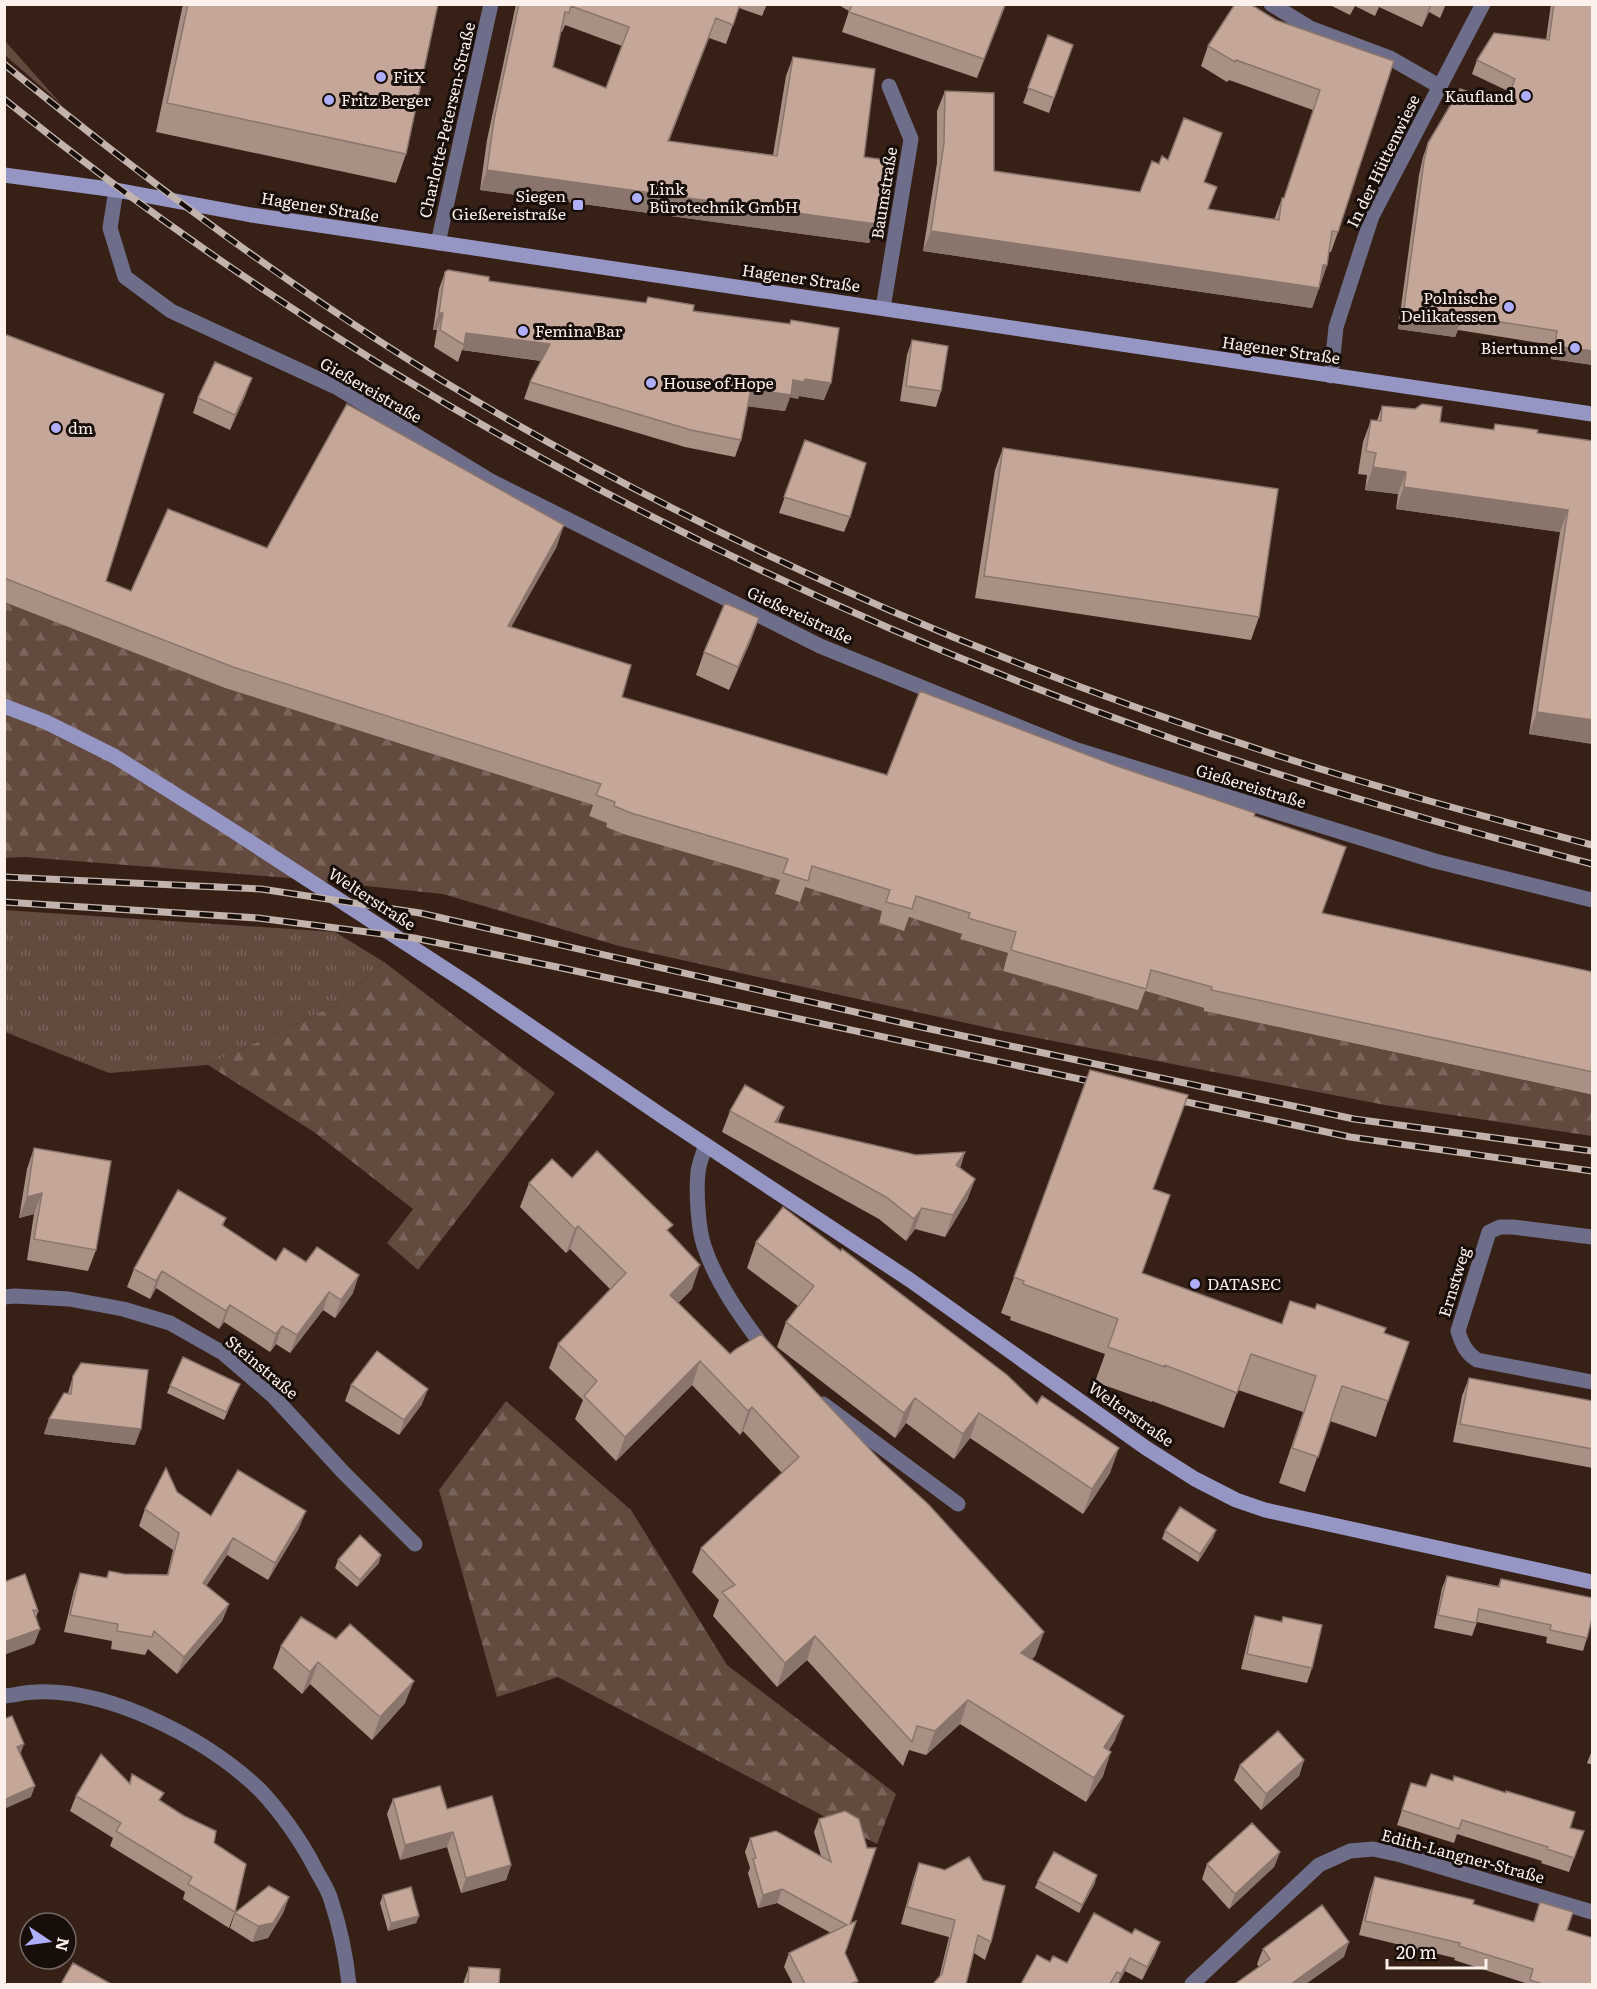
<svg xmlns="http://www.w3.org/2000/svg" width="1597" height="1989" font-family="Literata,serif">
	<defs>
		<pattern id="grass-tufts" width="24" height="20" patternUnits="userSpaceOnUse" patternTransform="scale(1.5)"><rect width="24" height="20" fill="#624a3f"/><path d="M3 7l-1-3M5 7V3M7 7l1-3M15 17l-1-3M17 17v-4M19 17l1-3" fill="none" stroke="#7a655b"/></pattern>
		<pattern id="forest-firs" width="22" height="20" patternUnits="userSpaceOnUse" patternTransform="scale(1.5)"><rect width="22" height="20" fill="#624a3f"/><path d="M5 1l3.5 6h-7zM16 11l3.5 6h-7z" fill="#7a655b"/></pattern>
	</defs>
	<rect width="100%" height="100%" fill="#372116"/>
	<path fill="url(#grass-tufts)" d="M4,41H5L62,105L5,55Z
		M4,910L335,932L384,962L336,1005L208,1065L109,1073L5,1032Z"/>
	<path fill="url(#forest-firs)" d="M4,602L225,688L593,805L589,816L607,823L606,827L623,834L778,879L780,880L776,895L800,901L804,887H806L883,910L879,923L903,930L908,918L910,917L962,933L960,939L1008,953L1003,971L1138,1009L1144,991L1204,1008V1011L1592,1095V1136L1385,1105L1007,1032L619,946L443,894L290,878L24,857L5,858Z
		M384,962L555,1093L418,1270L387,1243L413,1209L314,1132L208,1065L336,1005Z
		M506,1401L631,1510L727,1665L896,1794L877,1844L558,1677L497,1697L439,1490Z"/>
	<g fill="none" stroke-linecap="round" stroke-linejoin="round">
		<path stroke="#6e6e8b" stroke-width="15" d="M1271,4L1310,28L1390,58L1439,86
			M116,190L110,228L125,277L171,311L338,388L489,480L820,646L1074,749L1435,861L1592,900
			M438,243L491,4
			M883,308L911,139L889,86
			M1331,376L1336,327L1372,216L1483,4
			M706,1145C703,1154 699,1163 698,1172C696,1191 698,1228 704,1246C717,1285 743,1320 768,1353
			M1592,1237L1513,1227H1500L1489,1232L1458,1331C1462,1344 1466,1353 1477,1360L1592,1382
			M4,1297L15,1296L69,1299L123,1309L170,1323L223,1353L273,1396L343,1472L415,1544
			M823,1404L958,1504
			M4,1696C15,1695 26,1692 36,1692C111,1689 207,1739 260,1790C280,1811 302,1842 315,1868C320,1878 328,1889 331,1900C340,1927 346,1957 349,1984
			M1192,1984L1319,1865L1350,1851L1373,1849L1401,1855L1592,1912"/>
		<path stroke="#9696c5" stroke-width="15" d="M4,175L116,190L251,215L420,240L1592,414
			M4,706L46,722L114,756L224,825L470,985L665,1118L910,1280L1146,1448L1195,1479L1236,1500L1265,1510L1592,1582"/>
		<defs>
			<path id="rail" d="M4,64C161,193 326,315 502,416C745,556 1006,668 1273,754C1378,788 1486,817 1592,845
				M4,99C352,380 752,591 1173,739C1311,787 1451,827 1592,864
				M4,877L261,889L420,913L921,1027L1354,1119L1592,1151
				M4,902L258,918L414,938L557,967L1103,1084
				M1168,1098L1350,1137L1592,1171"/>
		</defs>
		<use href="#rail" stroke="#c2b3ac" stroke-width="7"/>
		<use href="#rail" stroke="#170d09" stroke-width="4.5" stroke-dasharray="14" stroke-linecap="butt"/>
	</g>
	<path fill="#a99084" fill-rule="evenodd" d="M183,4H438L406,154L396,183L156,132Z
		M516,4H767L762,16L739,8L726,44L709,38L669,141L773,155L786,76L793,57L864,157L876,224L869,243L480,190L487,140ZM565,25L622,46L606,88L553,67L561,32H562Z
		M837,4H1006L977,78L842,32L849,11Z
		M1328,4H1446L1440,18L1429,12L1422,27L1379,7L1375,16L1355,6L1350,15Z
		M1551,4H1593V365L1551,359L1552,345L1458,330L1455,337L1398,329L1419,175L1423,157L1428,143L1505,104L1510,92L1472,74L1477,60L1546,40Z
		M1276,20L1394,61L1338,232L1331,252H1329L1327,265L1312,308L923,251L937,163V111L945,91L994,171L1140,192L1204,182L1208,209L1274,220L1282,198H1284L1313,110L1229,80L1227,82L1201,66L1208,46Z
		M1048,35L1073,45L1049,113L1023,103Z
		M445,272L489,281L646,303L648,297L693,311L789,324L791,320L824,400L799,396L798,399L790,397L785,411L748,406L741,440L735,457L685,447L524,399L530,382L541,361L462,350L458,362L434,347L437,330H433L439,289Z
		M4,334L106,581L131,591L267,548L557,546L511,627L622,697L887,775L1114,765L1254,816L1322,913L1593,972V1095L1204,1011V1008L1145,991L1138,1010L1003,971L1008,953L960,939L962,934L909,917L904,931L879,923L882,911L805,887L800,902L775,894L780,880L623,834L606,827L607,823L589,816L593,805L225,688L4,602Z
		M912,340L941,391L936,407L900,401L907,355Z
		M246,394L230,430L193,413L198,398Z
		M1382,406L1440,422L1493,430L1495,424L1537,433L1593,441V744L1529,734L1560,532L1396,509L1398,494L1365,490L1367,475L1358,474L1363,442L1371,420L1377,421Z
		M805,440L850,517L844,532L779,513Z
		M1003,448L1259,617L1251,640L975,598L995,470Z
		M759,618L751,640L729,690L696,675L704,652Z
		M1090,1070L1153,1189L1142,1273L1282,1324L1384,1333L1388,1401L1376,1437L1330,1421L1305,1492L1279,1483L1303,1412L1238,1390L1224,1428L1152,1401V1402L1095,1382L1105,1354L1010,1320L1011,1317L1001,1313Z
		M730,1111L778,1123L916,1155L965,1152L960,1168L975,1179L967,1200L945,1237L915,1229L906,1241L879,1219L722,1132Z
		M34,1148L96,1250L88,1271L27,1260L34,1214L19,1218L27,1169Z
		M572,1178L670,1233L692,1289L678,1303L730,1354L1044,1632L1035,1656L1032,1659L1115,1740L1109,1750L1103,1776L1086,1802L960,1724L926,1755L909,1750L903,1766L807,1660L777,1687L713,1616L719,1600L692,1572L701,1548L782,1473L743,1431L740,1435L692,1385L616,1461L575,1419L583,1400L549,1368L558,1344L610,1289L570,1249L566,1253L520,1207L529,1183Z
		M226,1218L223,1226L276,1261L353,1293L335,1318L323,1310L290,1353L276,1344L270,1352L224,1322L219,1329L156,1288L150,1299L127,1287L134,1269Z
		M756,1242L1037,1404L1110,1473L1083,1514L970,1438L954,1459L906,1423L895,1438L777,1347L786,1322L798,1306L747,1268Z
		M73,1376L135,1445L44,1434L49,1419L68,1393Z
		M1469,1378L1593,1401V1468L1453,1442L1462,1396Z
		M240,1384L224,1420L167,1393L170,1386Z
		M351,1385L422,1404L399,1435L345,1401Z
		M177,1492L211,1516L299,1528L268,1580L227,1555L206,1586L229,1604L222,1621L177,1674L148,1649L145,1655L111,1649L112,1641L64,1632L74,1590L80,1573L106,1578L109,1571L124,1574L167,1575L173,1550L139,1526L145,1509Z
		M1216,1530L1213,1538L1198,1562L1162,1539L1165,1531Z
		M338,1560L379,1563L357,1587L335,1568Z
		M1447,1576L1498,1586L1501,1579L1587,1638L1583,1651L1546,1643L1547,1637L1477,1622L1472,1636L1434,1628L1442,1588Z
		M4,1582L38,1611L36,1618L40,1629L34,1644Z
		M1255,1616L1281,1622L1283,1617L1312,1668L1307,1683L1241,1669L1250,1631Z
		M301,1617L405,1703L372,1740L310,1684L302,1694L273,1668L281,1646Z
		M1593,1748V1765L1587,1763Z
		M1304,1760L1299,1776L1261,1810L1234,1780L1240,1765Z
		M132,1774L161,1801L214,1843L235,1912L229,1928L183,1899L185,1892L110,1846L113,1838L70,1811L76,1796L129,1783Z
		M1411,1783L1584,1831L1569,1872L1541,1863L1542,1861L1457,1834L1454,1843L1397,1825Z
		M393,1799L447,1809L511,1865L506,1880L461,1893L447,1847L400,1860L387,1814Z
		M819,1819L850,1924L845,1953L858,1981L856,1984H793L784,1967L789,1953L831,1933L777,1903L758,1908L748,1873L750,1868L745,1852L750,1838L821,1856L814,1832Z
		M1280,1852L1274,1867L1229,1909L1202,1879L1207,1864Z
		M919,1863L991,1942L985,1960L974,1953L939,1978L949,1937L901,1924L913,1880Z
		M1375,1877L1473,1904L1533,1922L1540,1902L1567,1930L1593,1984H1528L1454,1960L1455,1958L1359,1935L1370,1891Z
		M1038,1881L1095,1883L1079,1913L1035,1888Z
		M383,1895L419,1916L416,1923L388,1931L380,1903Z
		M289,1897L283,1913L268,1938L252,1942L230,1928L235,1913Z
		M1132,1934L1160,1942L1155,1955L1142,1980L1125,1971L1118,1984H1021L1050,1962L1067,1963Z
		M1263,1949L1344,1957L1259,1967L1257,1964Z
		M469,1967L499,1984H463Z"/>
	<path fill="#8a756c" d="M1005,4H1006L977,78L984,59Z
		M1430,4H1432L1422,27Z
		M1445,4H1446L1440,18Z
		M487,170L876,224L869,243L480,190Z
		M931,231L1319,288L1312,308L923,251Z
		M1323,265H1327L1320,285Z
		M439,313H443L437,330H433Z
		M1403,316L1460,323L1455,337L1398,329Z
		M466,333L550,344L543,361L462,350L464,345Z
		M1555,346L1593,351V365L1551,359Z
		M252,378L246,394L230,430L235,415Z
		M805,379L831,383L824,400L799,396L798,399L790,397L785,411L745,406L751,389L793,380Z
		M1373,467L1406,472L1398,494L1365,490Z
		M1404,487L1568,510L1560,532L1396,509Z
		M564,525L557,546L500,647L508,626Z
		M759,618L751,640L729,690L738,667Z
		M1537,712L1593,720V744L1529,734Z
		M784,1107L776,1128L775,1122Z
		M965,1152L958,1173L956,1165Z
		M975,1179L967,1200L945,1237L953,1215Z
		M42,1193L34,1214L19,1218L27,1197Z
		M922,1208L915,1229L906,1241L914,1219Z
		M578,1226L570,1249L566,1253L575,1229Z
		M700,1265L692,1289L662,1319L670,1295Z
		M162,1271L156,1288L150,1299L156,1281Z
		M359,1275L353,1293L335,1318L341,1300Z
		M329,1292L323,1310L290,1353L297,1335Z
		M230,1305L224,1322L219,1329L226,1311Z
		M282,1326L276,1344L270,1352L276,1334Z
		M700,1361L692,1385L616,1461L625,1437Z
		M428,1389L422,1404L399,1435L404,1420Z
		M915,1398L906,1423L895,1438L904,1413Z
		M752,1407L743,1431L740,1435L748,1411Z
		M979,1413L970,1438L954,1459L963,1434Z
		M49,1419L141,1429L135,1445L44,1434Z
		M1119,1448L1110,1473L1083,1514L1092,1489Z
		M306,1511L299,1528L268,1580L275,1563Z
		M1216,1530L1213,1538L1198,1562L1200,1554Z
		M233,1538L227,1555L197,1600L203,1583Z
		M381,1555L379,1563L357,1587L360,1580Z
		M229,1604L222,1621L177,1674L184,1657Z
		M40,1629L34,1644L4,1655V1642Z
		M1044,1632L1035,1656L1012,1677L1021,1653Z
		M815,1636L807,1660L777,1687L785,1663Z
		M318,1662L310,1684L302,1694L310,1672Z
		M414,1681L405,1703L372,1740L380,1717Z
		M968,1700L960,1724L926,1755L935,1731Z
		M1124,1716L1115,1740L1096,1771L1104,1747Z
		M24,1744L20,1755L17,1747Z
		M1111,1752L1103,1776L1086,1802L1094,1778Z
		M1304,1760L1299,1776L1261,1810L1266,1794Z
		M35,1786L31,1797L4,1809V1800Z
		M453,1832L447,1847L400,1860L405,1845Z
		M1280,1852L1274,1867L1229,1909L1235,1894Z
		M511,1865L506,1880L461,1893L466,1878Z
		M1097,1875L1095,1883L1079,1913L1082,1905Z
		M782,1889L777,1903L758,1908L763,1895Z
		M289,1897L283,1913L268,1938L252,1942L258,1926Z
		M419,1916L416,1923L388,1931L391,1923Z
		M1160,1942L1155,1955L1142,1980L1147,1967Z
		M1349,1942L1344,1957L1306,1984H1291Z
		M1130,1958L1125,1971L1117,1984L1121,1974Z"/>
	<path fill="#c5a79a" stroke="#8a756c" stroke-width="1.5" fill-rule="evenodd" d="M188,4H438L406,154L167,103Z
		M519,4H740L733,25L716,18L668,141L777,156L793,57L875,69L864,157L886,160L876,224L487,170L494,120ZM571,6L629,27L606,88L553,67L565,12L569,13Z
		M852,4H1005L984,59L849,12Z
		M1235,4H1250L1276,20L1394,61L1338,232L1332,231L1327,265H1323L1319,288L931,231L944,143L945,91L994,93V171L1140,192L1152,161L1159,164L1162,156L1168,160L1184,118L1222,133L1204,182L1217,187L1208,209L1279,220L1282,198H1284L1320,90L1236,60L1235,62L1208,46Z
		M1554,4H1593V351L1555,346L1557,331L1462,316L1460,323L1403,316L1424,161L1428,143L1460,89L1505,104L1515,79L1477,60L1494,33L1549,40Z
		M1048,35L1073,45L1054,98L1028,88Z
		M448,270L489,277V281L646,303L648,297L694,305L693,311L790,324L791,320L839,328L831,383L805,379L804,382L793,380L791,395L751,389L741,440L691,430L530,382L550,344L466,333L464,345L440,330L443,313H439L445,272Z
		M4,334L164,394L106,581L131,591L168,509L267,548L347,404L564,525L508,626L631,665L622,697L887,775L920,691L1114,765L1255,813L1254,816L1346,847L1322,913L1593,972V1072L1211,990L1212,987L1151,970L1146,989L1011,950L1016,932L968,918L970,913L916,896L912,909L886,902L890,890L812,866L808,881L783,873L788,859L631,813L614,806L615,802L596,795L601,784L233,667L4,578Z
		M912,340L948,346L941,391L906,386Z
		M215,362L252,378L235,415L198,398Z
		M1422,404L1442,407L1440,422L1494,430L1495,424L1538,430L1537,433L1593,441V720L1537,712L1568,510L1404,487L1406,472L1373,467L1376,453L1366,451L1371,420L1381,421L1382,406L1415,409Z
		M805,440L866,463L850,517L784,497Z
		M1003,448L1278,489L1259,617L984,576Z
		M725,603L759,618L738,667L704,652Z
		M1090,1070L1188,1095L1153,1189L1170,1195L1142,1273L1282,1324L1290,1301L1315,1309L1317,1304L1386,1328L1384,1333L1409,1342L1388,1401L1342,1386L1318,1457L1292,1448L1316,1376L1251,1354L1237,1393L1165,1365V1367L1108,1347L1118,1319L1023,1284L1024,1281L1014,1277Z
		M745,1085L784,1107L775,1122L916,1155L965,1152L956,1165L975,1179L953,1215L922,1208L914,1219L886,1197L730,1111Z
		M34,1148L111,1161L96,1250L34,1239L42,1193L27,1197Z
		M597,1151L673,1225L667,1230L700,1265L670,1295L730,1354L736,1349L761,1334L881,1461L929,1505L1044,1632L1021,1653L1124,1716L1104,1747L1111,1752L1094,1778L968,1700L935,1731L917,1726L912,1742L815,1636L785,1663L722,1592L735,1585L701,1548L799,1457L752,1407L748,1411L700,1361L625,1437L584,1396L597,1381L558,1344L626,1273L578,1226L575,1229L529,1183L552,1159L572,1178Z
		M178,1190L226,1218L222,1225L276,1261L284,1248L306,1262L317,1247L359,1275L341,1300L329,1292L297,1335L282,1326L276,1334L230,1305L226,1311L162,1271L156,1281L134,1269Z
		M783,1207L841,1251L842,1249L1007,1375L1037,1404L1042,1396L1119,1448L1092,1489L979,1413L963,1434L915,1398L904,1413L786,1322L814,1286L756,1242Z
		M377,1351L428,1389L404,1420L351,1385Z
		M183,1357L240,1384L226,1412L170,1386Z
		M81,1363L148,1370L141,1429L49,1419L64,1393L71,1394L73,1376Z
		M1469,1378L1593,1401V1449L1460,1424Z
		M166,1468L177,1492L211,1516L238,1470L306,1511L275,1563L233,1538L203,1583L229,1604L184,1657L154,1631L152,1637L117,1631L118,1624L70,1615L80,1573L107,1578L109,1571L124,1574L168,1575L179,1533L145,1509Z
		M1180,1507L1216,1530L1200,1554L1165,1531Z
		M360,1535L381,1555L360,1580L338,1560Z
		M25,1574L38,1611L33,1610L40,1629L4,1642V1582Z
		M1447,1576L1499,1587L1501,1579L1593,1598V1614L1587,1638L1550,1630L1551,1625L1479,1609L1476,1623L1438,1615Z
		M1255,1616L1282,1622L1283,1617L1322,1625L1312,1668L1247,1654Z
		M301,1617L336,1639L350,1624L414,1681L380,1717L318,1662L310,1672L281,1646Z
		M12,1716L24,1744L17,1747L35,1786L4,1800V1719Z
		M1278,1731L1304,1760L1266,1794L1240,1765Z
		M101,1754L130,1784L132,1774L164,1793L159,1800L184,1816L216,1831L214,1843L246,1864L235,1912L188,1884L192,1877L116,1831L121,1823L76,1796Z
		M1431,1774L1453,1781L1454,1776L1506,1793V1791L1575,1812L1570,1828L1584,1831L1574,1858L1547,1849L1548,1847L1462,1820L1459,1829L1402,1810L1411,1783L1426,1787Z
		M440,1786L447,1809L492,1796L511,1865L466,1878L453,1832L405,1845L393,1799Z
		M845,1811L859,1819L867,1848H876L850,1924L856,1921L845,1953L858,1981L850,1984H805L789,1953L847,1925L782,1889L763,1895L753,1859L756,1858L750,1838L776,1831L831,1862L819,1819Z
		M1252,1823L1280,1852L1235,1894L1207,1864Z
		M1054,1852L1097,1875L1082,1905L1038,1881Z
		M969,1857L983,1880L1005,1886L991,1942L978,1935L966,1984H933L942,1974L955,1920L907,1907L919,1863L945,1870Z
		M1375,1877L1474,1900L1473,1904L1534,1922L1540,1902L1573,1912L1567,1930L1593,1938L1592,1984H1543L1530,1980L1533,1969L1459,1946L1460,1943L1365,1921Z
		M269,1886L289,1897L273,1923L258,1926L235,1913Z
		M411,1887L419,1916L391,1923L383,1895Z
		M1322,1905L1349,1942L1291,1984H1235L1270,1959L1263,1949Z
		M1094,1913L1132,1934L1135,1929L1160,1942L1147,1967L1130,1958L1121,1974L1117,1972L1110,1984H1021L1037,1955L1050,1962L1053,1956L1067,1963Z
		M73,1963L111,1984H61Z
		M469,1967L500,1969L499,1984H468Z"/>
	<g fill="#afaefa" stroke="#170d09" stroke-width="2">
		<circle cx="381" cy="77" r="6"/>
		<circle cx="1526" cy="96" r="6"/>
		<circle cx="329" cy="100" r="6"/>
		<circle cx="637" cy="198" r="6"/>
		<rect x="572" y="199" width="12" height="12" rx="3"/>
		<circle cx="1509" cy="307" r="6"/>
		<circle cx="523" cy="331" r="6"/>
		<circle cx="1575" cy="348" r="6"/>
		<circle cx="651" cy="383" r="6"/>
		<circle cx="56" cy="428" r="6"/>
		<circle cx="1195" cy="1284" r="6"/>
	</g>
	<g text-anchor="middle" stroke-width="6" stroke-linejoin="round" paint-order="stroke">
		<g font-size="16" fill="#fef1ec" stroke="#170d09" text-anchor="start">
			<text x="393" y="83">FitX</text>
			<text x="1514" y="102" text-anchor="end">Kaufland</text>
			<text x="341" y="106">Fritz Berger</text>
			<text x="649" y="195">Link<tspan x="649" dy="18">Bürotechnik GmbH</tspan></text>
			<text x="566" y="202" text-anchor="end">Siegen<tspan x="566" dy="18">Gießereistraße</tspan></text>
			<text x="1497" y="304" text-anchor="end">Polnische<tspan x="1497" dy="18">Delikatessen</tspan></text>
			<text x="535" y="337">Femina Bar</text>
			<text x="1563" y="354" text-anchor="end">Biertunnel</text>
			<text x="663" y="389">House of Hope</text>
			<text x="68" y="434">dm</text>
			<text x="1207" y="1290">DATASEC</text>
		</g>
		<g font-size="16" fill="#fef1ec" stroke="#170d09">
			<text transform="translate(447 120) rotate(-77)" y="6">Charlotte-Petersen-Straße</text>
			<text transform="translate(1383 161) rotate(-64)" y="6">In der Hüttenwiese</text>
			<text transform="translate(884 193) rotate(-81)" y="6">Baumstraße</text>
			<text transform="translate(320 207) rotate(9)" y="6">Hagener Straße</text>
			<text transform="translate(801 278) rotate(8)" y="6">Hagener Straße</text>
			<text transform="translate(1281 350) rotate(8)" y="6">Hagener Straße</text>
			<text transform="translate(371 390) rotate(30)" y="6">Gießereistraße</text>
			<text transform="translate(800 615) rotate(25)" y="6">Gießereistraße</text>
			<text transform="translate(1251 786) rotate(17)" y="6">Gießereistraße</text>
			<text transform="translate(372 899) rotate(33)" y="6">Welterstraße</text>
			<text transform="translate(1454 1282) rotate(-73)" y="6">Ernstweg</text>
			<text transform="translate(262 1367) rotate(40)" y="6">Steinstraße</text>
			<text transform="translate(1131 1414) rotate(35)" y="6">Welterstraße</text>
			<text transform="translate(1463 1856) rotate(15)" y="6">Edith-Langner-Straße</text>
		</g>
	</g>
	<rect width="1597" height="1989" fill="none" stroke="#fef1ec" stroke-width="12"/>
	<g transform="translate(48 1941) rotate(103)"><circle r="28" fill="#170d09" stroke="#736864" stroke-width="1.5"/>
	<path d="M0-4.5L10 22L0 15L-10 22Z" fill="#afaefa"/>
	<text y="-9" font-size="16" font-weight="bold" text-anchor="middle" fill="#fef1ec">N</text>
	</g>
	<path d="M1387 1959v9h99v-9" fill="none" stroke="#fef1ec" stroke-width="3"/>
	<text x="1396" y="1959" font-size="18" fill="#fef1ec" stroke="#170d09" stroke-width="4.5" paint-order="stroke">20 m</text>
</svg>
